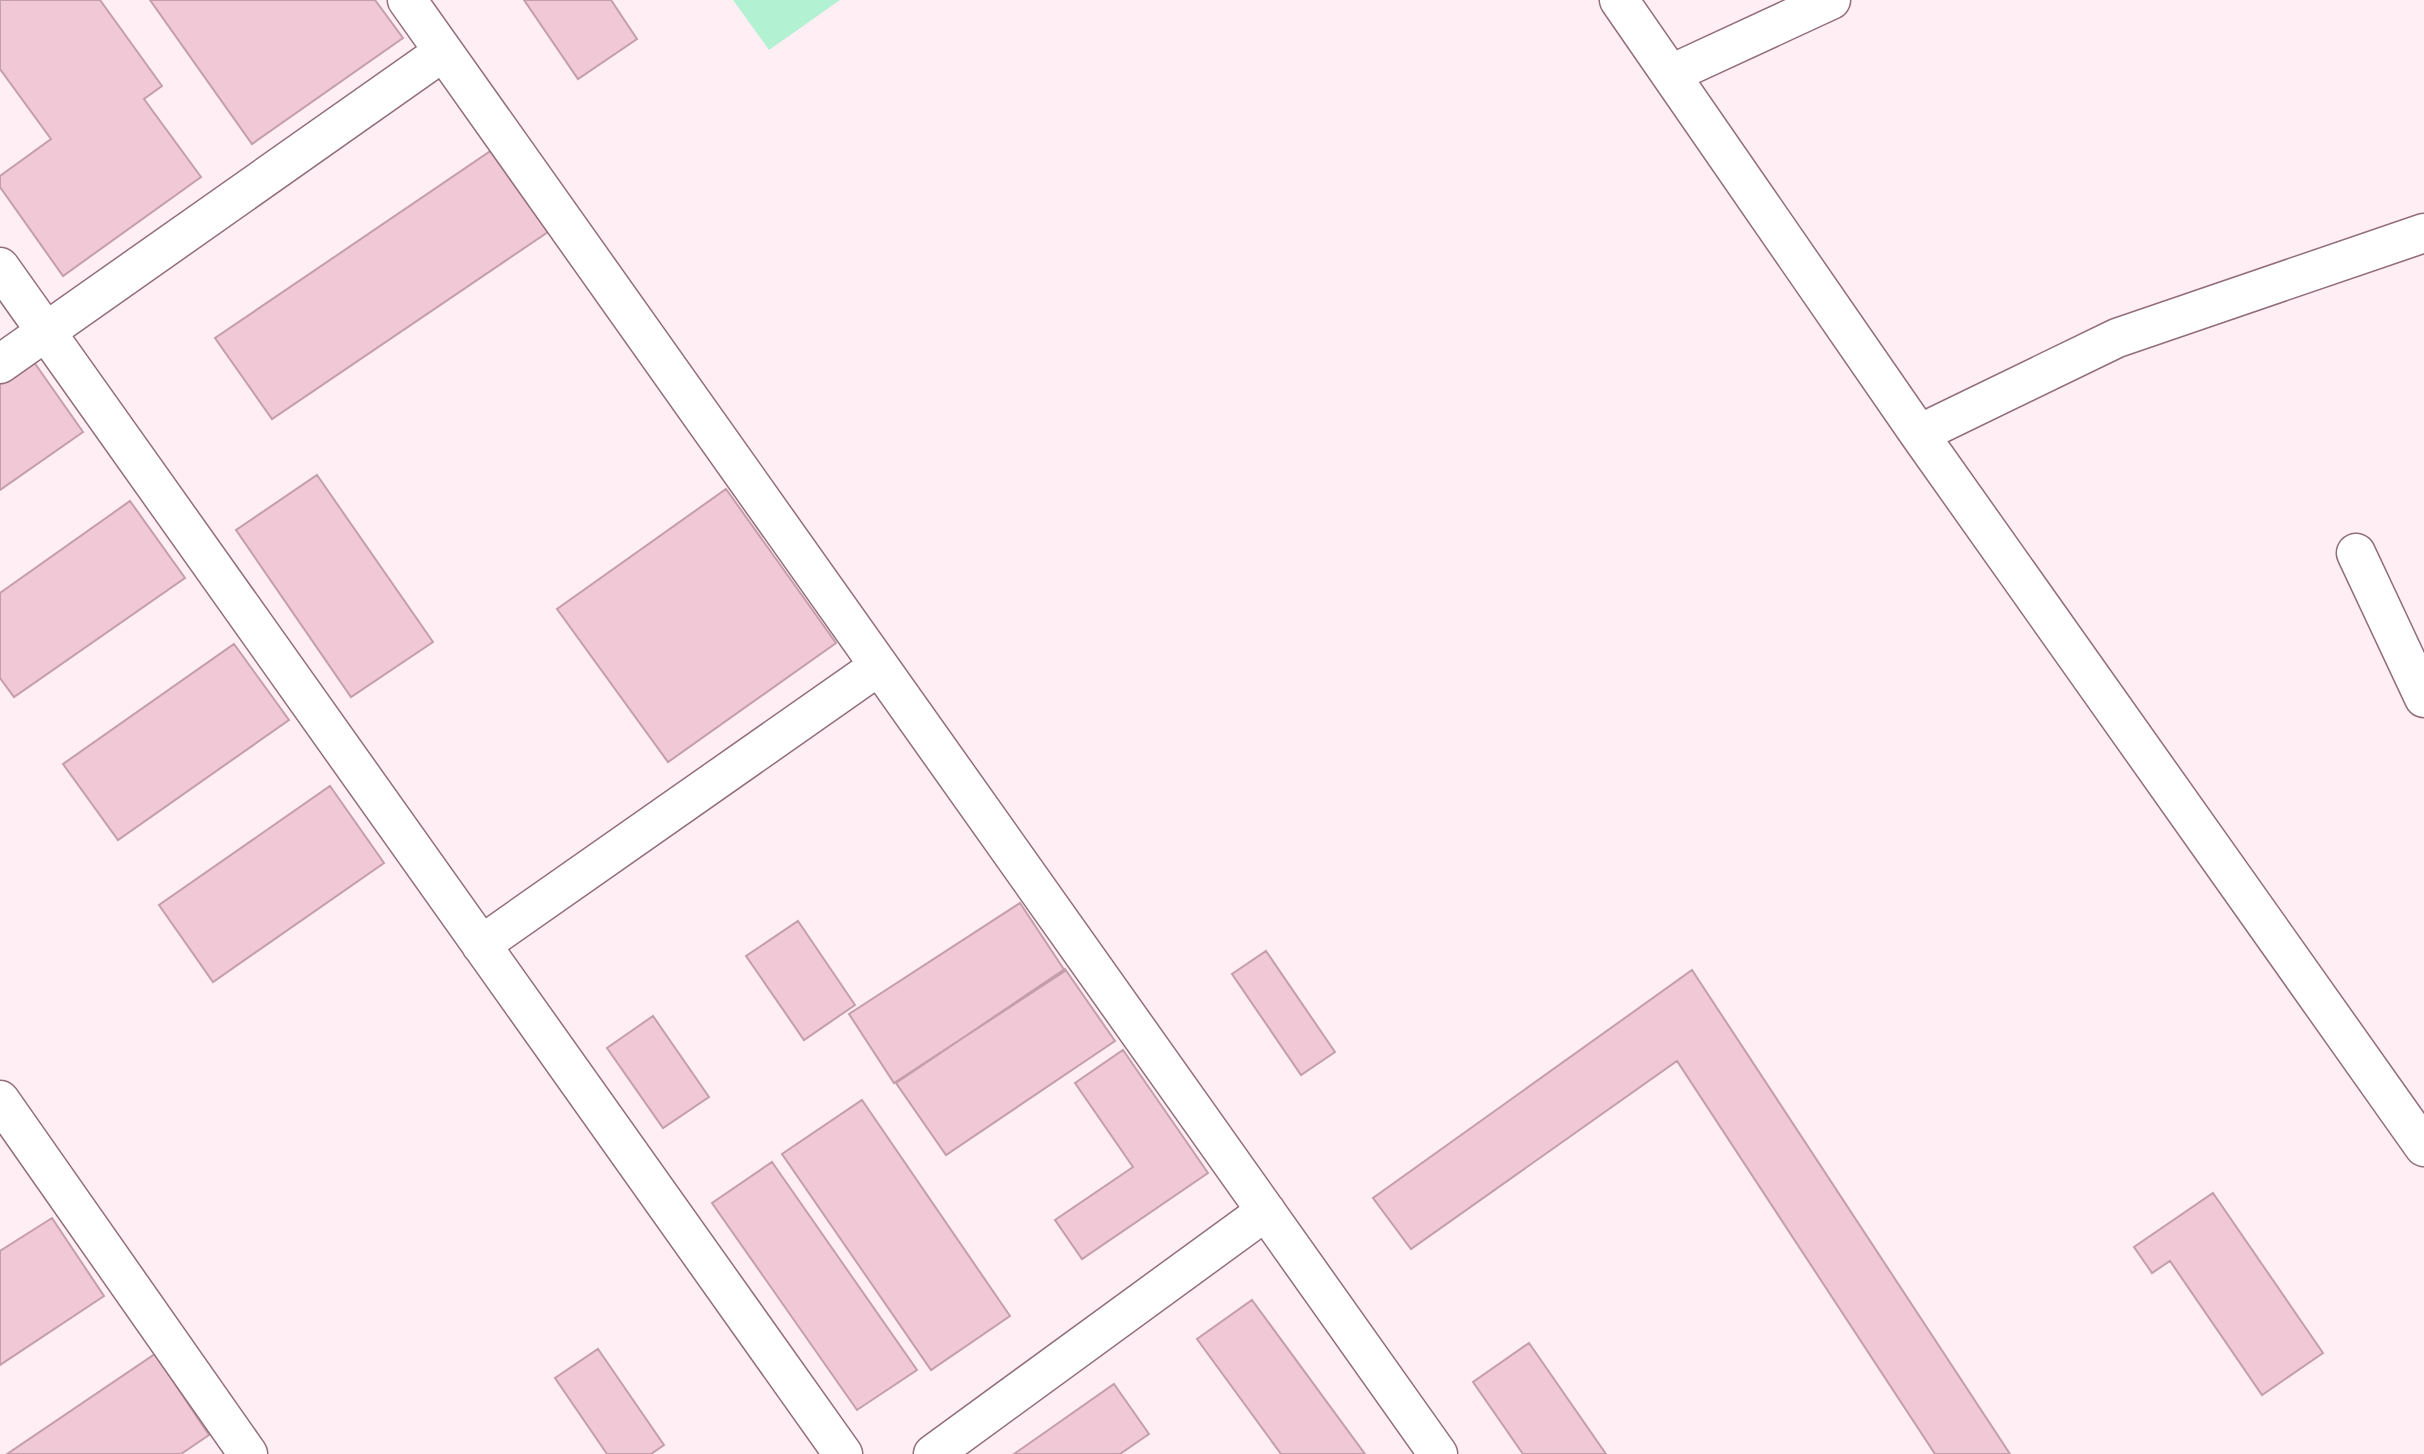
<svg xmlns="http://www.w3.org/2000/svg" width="2424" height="1454" font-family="Commissioner,sans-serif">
	<rect width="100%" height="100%" fill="#ffeef3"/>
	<path fill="#b2f1d1" d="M733,0H840L769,50Z"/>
	<path fill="#f1c8d5" stroke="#c59eab" stroke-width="2" d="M0,0H100L162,86L144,99L201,177L63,276L0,187V176L51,139L0,69Z
		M150,0H375L403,38L252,144Z
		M524,0H611L637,39L578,79Z
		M492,150L548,232L272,419L215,338Z
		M29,355L83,432L0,490V375Z
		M317,475L433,642L351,697L236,530Z
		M726,489L836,643L668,762L557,609Z
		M130,501L185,578L14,697L0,678V593Z
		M234,644L289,720L118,840L63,764Z
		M330,786L384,863L213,982L159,905Z
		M1020,903L1065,971L894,1083L849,1014Z
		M798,921L855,1005L804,1040L746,956Z
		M1266,951L1335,1052L1301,1075L1232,974Z
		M1065,969L1115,1041L946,1155L896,1083Z
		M1692,970L2010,1454H1935L1677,1061L1411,1249L1373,1198Z
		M653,1016L709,1097L663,1128L607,1048Z
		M1123,1050L1208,1173L1082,1259L1055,1220L1133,1167L1075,1083Z
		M862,1100L1010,1316L931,1370L782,1154Z
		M772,1162L917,1370L857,1410L712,1203Z
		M2213,1193L2323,1353L2262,1395L2170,1261L2152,1273L2134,1247Z
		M52,1218L104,1296L0,1365V1251Z
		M1252,1300L1365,1454H1281L1197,1339Z
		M1529,1343L1606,1454H1523L1473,1382Z
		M598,1349L664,1445L651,1454H607L555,1378Z
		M155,1354L209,1435L181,1454H7Z
		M1114,1384L1149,1434L1120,1454H1014Z"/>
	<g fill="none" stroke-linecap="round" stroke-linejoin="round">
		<defs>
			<path id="minor" d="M407,0L1438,1454
				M1619,0L1919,434L2424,1147
				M1671,74L1831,0
				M0,267L843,1454
				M0,364L443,52
				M1919,434L2117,338L2424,233
				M2356,553L2424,698
				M481,945L879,666
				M0,1100L248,1454
				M933,1454L1266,1211"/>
		</defs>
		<use href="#minor" stroke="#926e7a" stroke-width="41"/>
		<use href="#minor" stroke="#fff" stroke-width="38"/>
	</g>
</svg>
